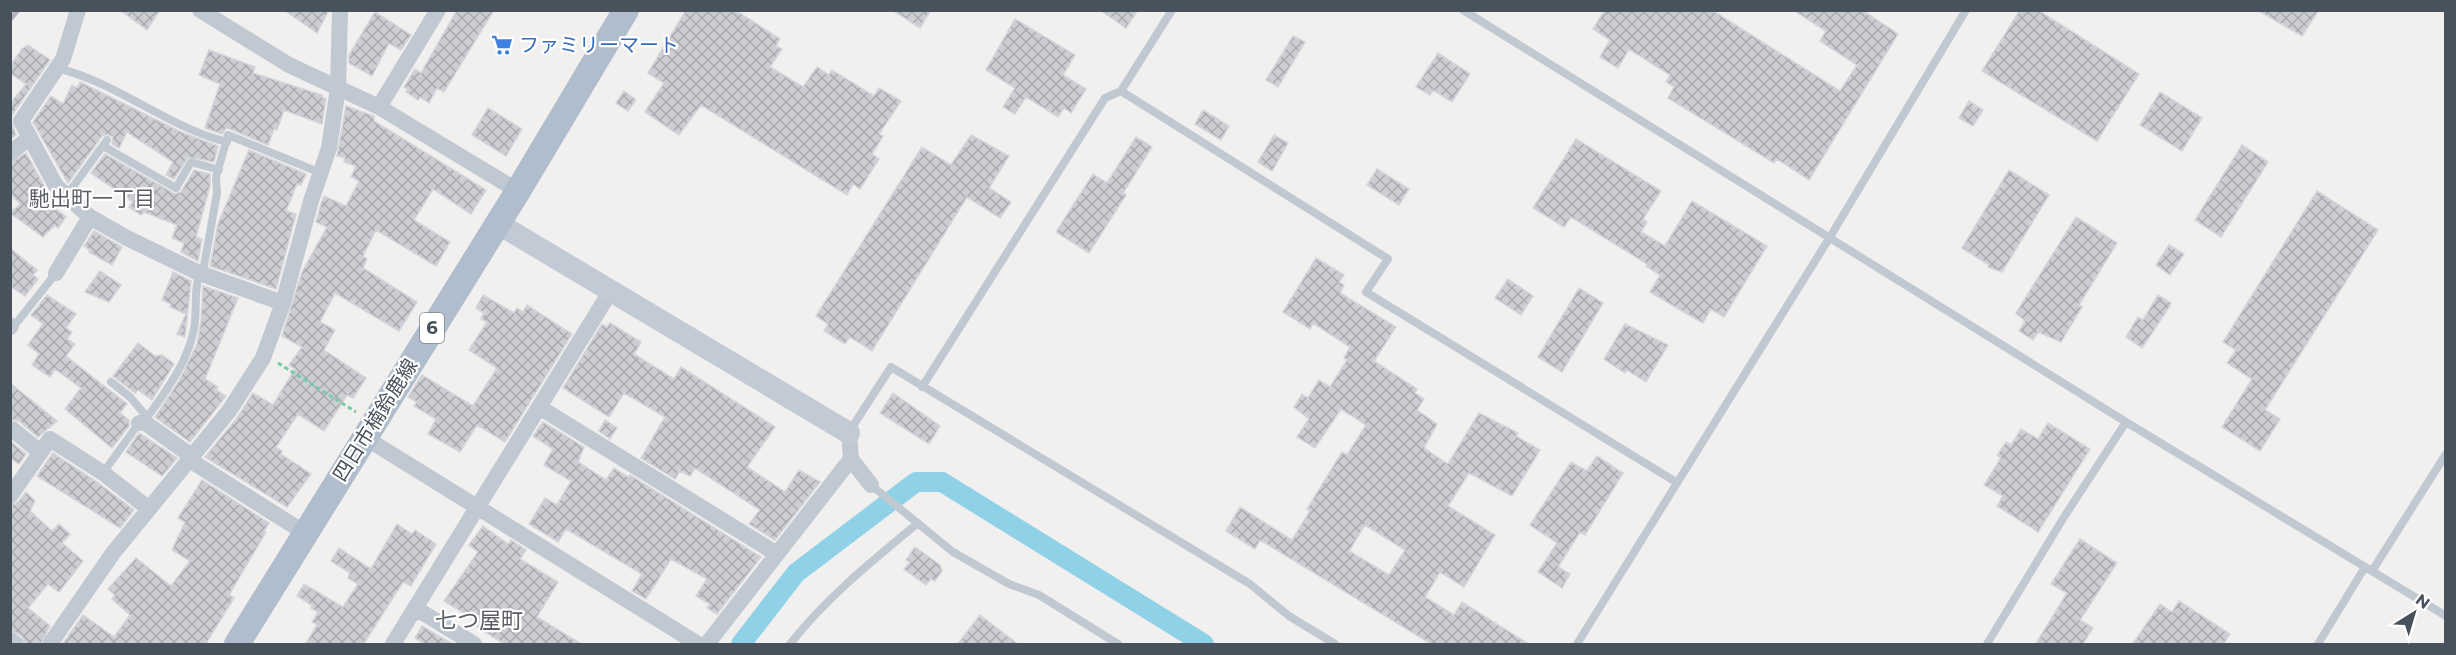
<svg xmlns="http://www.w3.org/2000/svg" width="2456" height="655" font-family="Montserrat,'Noto Sans JP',sans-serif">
	<defs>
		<pattern id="building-cross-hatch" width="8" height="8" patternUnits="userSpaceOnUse" patternTransform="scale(1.5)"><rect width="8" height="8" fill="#ccced4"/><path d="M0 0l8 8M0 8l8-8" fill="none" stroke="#a8aaaf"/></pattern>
	</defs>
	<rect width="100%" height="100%" fill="#f2efef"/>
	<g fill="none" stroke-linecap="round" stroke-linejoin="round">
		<path stroke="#8fd2e8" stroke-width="20" d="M741,644L796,573L916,482H942L1204,644"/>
	</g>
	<path fill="url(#building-cross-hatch)" stroke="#d4d5da" stroke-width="1.5" fill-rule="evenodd" d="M120,10H160L147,30Z
		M284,10H329L317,33Z
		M457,10H494L444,92L437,88L429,103L420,97L418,100L406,92L408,89L404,87L415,69L421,73Z
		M686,10H735L780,39L776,46L782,49L770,67L803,87L817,67L829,75L832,70L874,96L879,88L901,101L879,134L883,136L872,154L879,159L860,189L853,184L847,195L701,105L679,135L645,112L664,83L648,73Z
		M892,10H931L920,28Z
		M1100,10H1138L1126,28Z
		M1605,10H1712L1840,91L1857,65L1820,41L1826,31L1793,10H1862L1898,34L1809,180L1777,159L1774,163L1668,98L1674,87L1666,82L1670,75L1629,49L1618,68L1600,57L1610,40L1593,29Z
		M2020,10H2038L2139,74L2097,141L1982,71Z
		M2257,10H2319L2302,36Z
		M375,12L411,35L401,50L389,43L372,76L349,63V55Z
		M1015,19L1075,55L1063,75L1086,89L1071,113L1064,108L1058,117L1026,97L1015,114L1003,107L1015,88L986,70Z
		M1293,36L1305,42L1278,87L1266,80Z
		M28,45L50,60L12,115L11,121L16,135L10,139V104L26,84L10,73V66L22,49Z
		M209,50L255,67L253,73L322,95V97L326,99L322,124L284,110L277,130L274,129L268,145L230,129L226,128L222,134L205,128L220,84L199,75Z
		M1438,53L1470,74L1452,102L1433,90L1430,95L1416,87Z
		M80,82L181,132L218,146L214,162L188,157L174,179L166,175L173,162L127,132L119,148L112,144L113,137L107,134L102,136L68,183L33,122L51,96L63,104L72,85L77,88Z
		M624,91L636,100L628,111L616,103Z
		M2160,92L2202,118L2182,151L2140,125Z
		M1969,101L1983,110L1973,126L1959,118Z
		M346,106L374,116V121L486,190L471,214L433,189L414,220L450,242L436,266L376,230L363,256L367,259L363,268L417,302L399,331L335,293L320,322L335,330L324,350L366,378L353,398L347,395L324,431L298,414L276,447L282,451L281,454L311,474L287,507L205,457L237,418L253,393L273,405L295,369L289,365L302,347L282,336L302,272L327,227L316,222L321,204L324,196L346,206L359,181L351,177L356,166L344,162L345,158L337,156Z
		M488,108L522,129L506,156L472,135Z
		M1203,110L1229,126L1221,140L1195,124Z
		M971,135L1009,156L989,188L1011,202L1000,218L967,197L872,351L850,337L845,344L824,331L828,324L816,316L922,147L951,165Z
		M1274,135L1288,143L1272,171L1258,162Z
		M1136,137L1152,147L1123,193L1126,195L1089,253L1056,232L1093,174L1107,183Z
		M1576,139L1661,191L1643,219L1647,222L1641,232L1665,246L1692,201L1767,246L1724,317L1711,309L1703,323L1687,314L1650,292L1660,275L1646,266L1647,264L1571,217L1564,227L1533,208Z
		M2242,145L2268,162L2221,237L2195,220Z
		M249,150L306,174L301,185L297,184L286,211L296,214L276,289L210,266L218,224Z
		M26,153L47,191L55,199L50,204L66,217L58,228L55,225L43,237L10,213L20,204L10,193V163Z
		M105,154L175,194L181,192L194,170L210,174V186L196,237L202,239L198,261L181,252L184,243L172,238L177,225L144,212L141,215L129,207L133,202L91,173Z
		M1377,169L1409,189L1399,205L1367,185Z
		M2009,170L2049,195L2002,272L1988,267L1989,265L1962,248Z
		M2317,191L2378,230L2265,410L2280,419L2260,451L2222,427L2252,379L2227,363L2236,350L2223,342Z
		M2076,217L2117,243L2079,305L2082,307L2061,342L2038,332L2033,340L2019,331L2025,321L2016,313Z
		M94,231L122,247L112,265L89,252L90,250L84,246Z
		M2169,245L2184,254L2170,275L2156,265Z
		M10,248L37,270L33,275L38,279L25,296L10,286Z
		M1316,258L1344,275L1339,282L1344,285L1340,293L1396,327L1374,361L1417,389L1415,393L1424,399L1417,410L1437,424L1424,448L1448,464L1479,413L1518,433L1516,436L1540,450L1512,496L1469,473L1448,506L1495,535L1464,587L1440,572L1425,597L1454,615L1462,602L1530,645H1433L1260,540L1255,549L1226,531L1240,507L1292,540L1310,511L1307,509L1342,452L1347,455L1366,425L1341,409L1315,448L1297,437L1309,419L1294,407L1302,394L1308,398L1319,380L1330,387L1347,360L1344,358L1350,347L1313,323L1310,329L1283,312ZM1365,525L1405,550L1389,575L1349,551Z
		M100,271L121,285L109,302L85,292Z
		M173,272L191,281L185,337L177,334L186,314L170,307L171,304L162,300Z
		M1508,279L1533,296L1521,315L1495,298Z
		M203,286L238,298L205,379L218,387L216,390L226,396L190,442L155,417L179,381L197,344L201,322Z
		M1579,288L1603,303L1562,372L1538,357Z
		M47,295L76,314L66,328L72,332L67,339L75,344L66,356L127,404L120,413L129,420V426L112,448L65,409L81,388L55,369L50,377L32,365L39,354L28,345L43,324L31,315Z
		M483,295L514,313L517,308L523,312L527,305L572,334L505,442L477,425L460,452L428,434L436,419L414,406L417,402L408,397L422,375L473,406L497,368L469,350L487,322L481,319L484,313L476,308Z
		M2158,295L2171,303L2170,306L2142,348L2126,337L2138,317L2143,320Z
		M610,323L641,342L634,354L674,379L681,367L775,427L747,467L785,492L799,470L820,482L775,540L749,524L760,510L695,468L690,476L680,471L675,479L641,458L665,417L624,393L609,417L563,388L602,324L607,327Z
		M1625,324L1668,345L1646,382L1627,370L1625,373L1604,359Z
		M138,343L155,356L162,355L174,364L152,400L138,390L135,393L113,376Z
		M10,383L57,421L38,437L19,421L10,419Z
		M893,393L940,426L929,444L880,413Z
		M605,420L617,428L610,439L599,431Z
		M543,422L584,447L578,462L606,480L614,468L628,477L630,475L761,557L717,614L707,608L710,604L696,596L707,579L671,559L646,599L632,591L642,574L566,529L558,542L529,524L545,498L557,505L571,481L544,465L553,449L533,436Z
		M2048,423L2090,449L2038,532L1997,506L2003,496L1984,485L2001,458L1997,455L2006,442L2011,445L2021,429L2038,439Z
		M139,433L177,458L162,476L126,452Z
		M10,441L26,454L19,464L10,458Z
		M53,453L97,482L134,510L120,528L37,476Z
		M1597,456L1623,473L1585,535L1580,532L1558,567L1570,574L1562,588L1538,572L1557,543L1530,525L1571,462L1587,471Z
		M202,480L269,523L264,531L266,532L229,595L234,598L205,645H62L83,615L114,637L130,615L112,599L115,595L108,589L136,558L171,586L190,561L172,550L185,522L178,518Z
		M26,492L35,501L30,511L52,531L59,524L70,534L62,543L83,561L59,592L48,584L28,608L50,626L40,645H26L22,636L10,630V506L18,502Z
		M397,524L412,534L415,530L436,544L411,586L403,582L363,645H305L317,625L312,622L318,612L311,608L313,606L297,596L304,584L343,607L358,584L348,578L350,573L331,561L339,548L371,569Z
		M483,526L508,544L511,540L526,550L520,559L558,582L537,617L583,645H506L477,627L480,623L444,601L478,552L469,545Z
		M2080,539L2117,563L2080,620L2093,628L2082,645H2035L2067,593L2051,584Z
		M915,547L940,565L942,571L935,581L931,579L926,585L904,569L910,562L906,560Z
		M2179,601L2230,634L2223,645H2132L2160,604L2172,612Z
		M980,615L1019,645H957Z
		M422,626L454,645H426L415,638Z"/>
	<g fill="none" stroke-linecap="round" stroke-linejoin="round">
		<path stroke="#79caa6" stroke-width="3" stroke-dasharray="4.5 3" stroke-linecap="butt" d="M278,363L356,412"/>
		<path stroke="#c0c9d1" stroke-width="8" d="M1463,10L2126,422L2446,616
			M57,68C118,83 167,127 227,142
			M1121,91L1388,259L1366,292L1676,482
			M103,146L176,188L191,162L219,170
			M67,195L107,140
			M11,326L18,321L56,273
			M111,382L130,397L147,417
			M922,387L1105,98L1121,91L1172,10
			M144,422C164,393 187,365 194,329C198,309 192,282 204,266L217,193L216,177L228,135L321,173
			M849,432L891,367L1250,584L1289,616L1335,644
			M103,473L139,423
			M871,485L953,552L1009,584L1039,595L1118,644
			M2372,571L2446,454
			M790,644C827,597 872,561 918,523
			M1577,644L1830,237L1966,10
			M1987,644L2064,517L2126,422
			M2318,644L2365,567"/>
		<path stroke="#c0c9d1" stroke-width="16" d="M78,10L63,59L21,121L56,186L90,217L125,237L199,273L283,303
			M200,10L289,65L379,107L518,191
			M379,107L438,10
			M10,153L29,138
			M56,273L90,217
			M10,327L11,326
			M539,407L777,554
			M139,423L144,422L190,455
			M12,429L40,452
			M849,433L851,459L871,485
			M364,437L698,644
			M188,459L305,533
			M10,496L50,439L103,473L148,508
			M415,608L474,644
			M10,640L16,644
			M50,644L113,553L229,411L263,358L283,303L311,201L329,148L338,88L340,10
			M393,644L610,292
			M707,644L851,459"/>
		<path stroke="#c1cad5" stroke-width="22" d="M497,223L849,433"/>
		<path stroke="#b0bdcd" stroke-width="26" d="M237,644L518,191L626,10"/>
		<path stroke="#b2b4b9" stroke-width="4.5" d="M10,20L18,10"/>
	</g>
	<defs>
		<symbol id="supermarket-bare" viewBox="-9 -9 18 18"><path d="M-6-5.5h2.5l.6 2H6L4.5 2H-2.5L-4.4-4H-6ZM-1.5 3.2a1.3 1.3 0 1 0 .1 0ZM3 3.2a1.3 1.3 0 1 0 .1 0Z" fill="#3f7fe0" stroke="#fff" stroke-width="2.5" paint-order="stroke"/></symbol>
	</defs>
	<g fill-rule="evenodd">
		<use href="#supermarket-bare" x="487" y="30" width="30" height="30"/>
	</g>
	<g text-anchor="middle" stroke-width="4.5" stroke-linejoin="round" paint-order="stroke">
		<rect fill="#fff" stroke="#7f868d" stroke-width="1.5" x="420" y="313" width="24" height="30" rx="4.5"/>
		<g font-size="18" font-weight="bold" fill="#48525c">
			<text x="432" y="334">6</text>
		</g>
		<g font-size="20" fill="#366cbe" stroke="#fff" text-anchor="start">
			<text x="519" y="52">ファミリーマート</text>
		</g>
		<g font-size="20" fill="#48525c" stroke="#fff">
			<text transform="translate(375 420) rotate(-58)" y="7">四日市楠鈴鹿線</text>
		</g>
		<g font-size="21" fill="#5c5f64" stroke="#fff">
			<text x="92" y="206">馳出町一丁目</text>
		</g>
		<g font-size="22" fill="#5c5f64" stroke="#fff">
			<text x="479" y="628">七つ屋町</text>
		</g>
	</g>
	<rect width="2456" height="655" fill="none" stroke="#48525c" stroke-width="24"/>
	<g transform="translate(2414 613) rotate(37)" stroke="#ffffff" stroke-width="4.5" paint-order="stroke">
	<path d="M0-4.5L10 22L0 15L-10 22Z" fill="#48525c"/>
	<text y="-9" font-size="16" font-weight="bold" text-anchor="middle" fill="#48525c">N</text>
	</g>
</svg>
